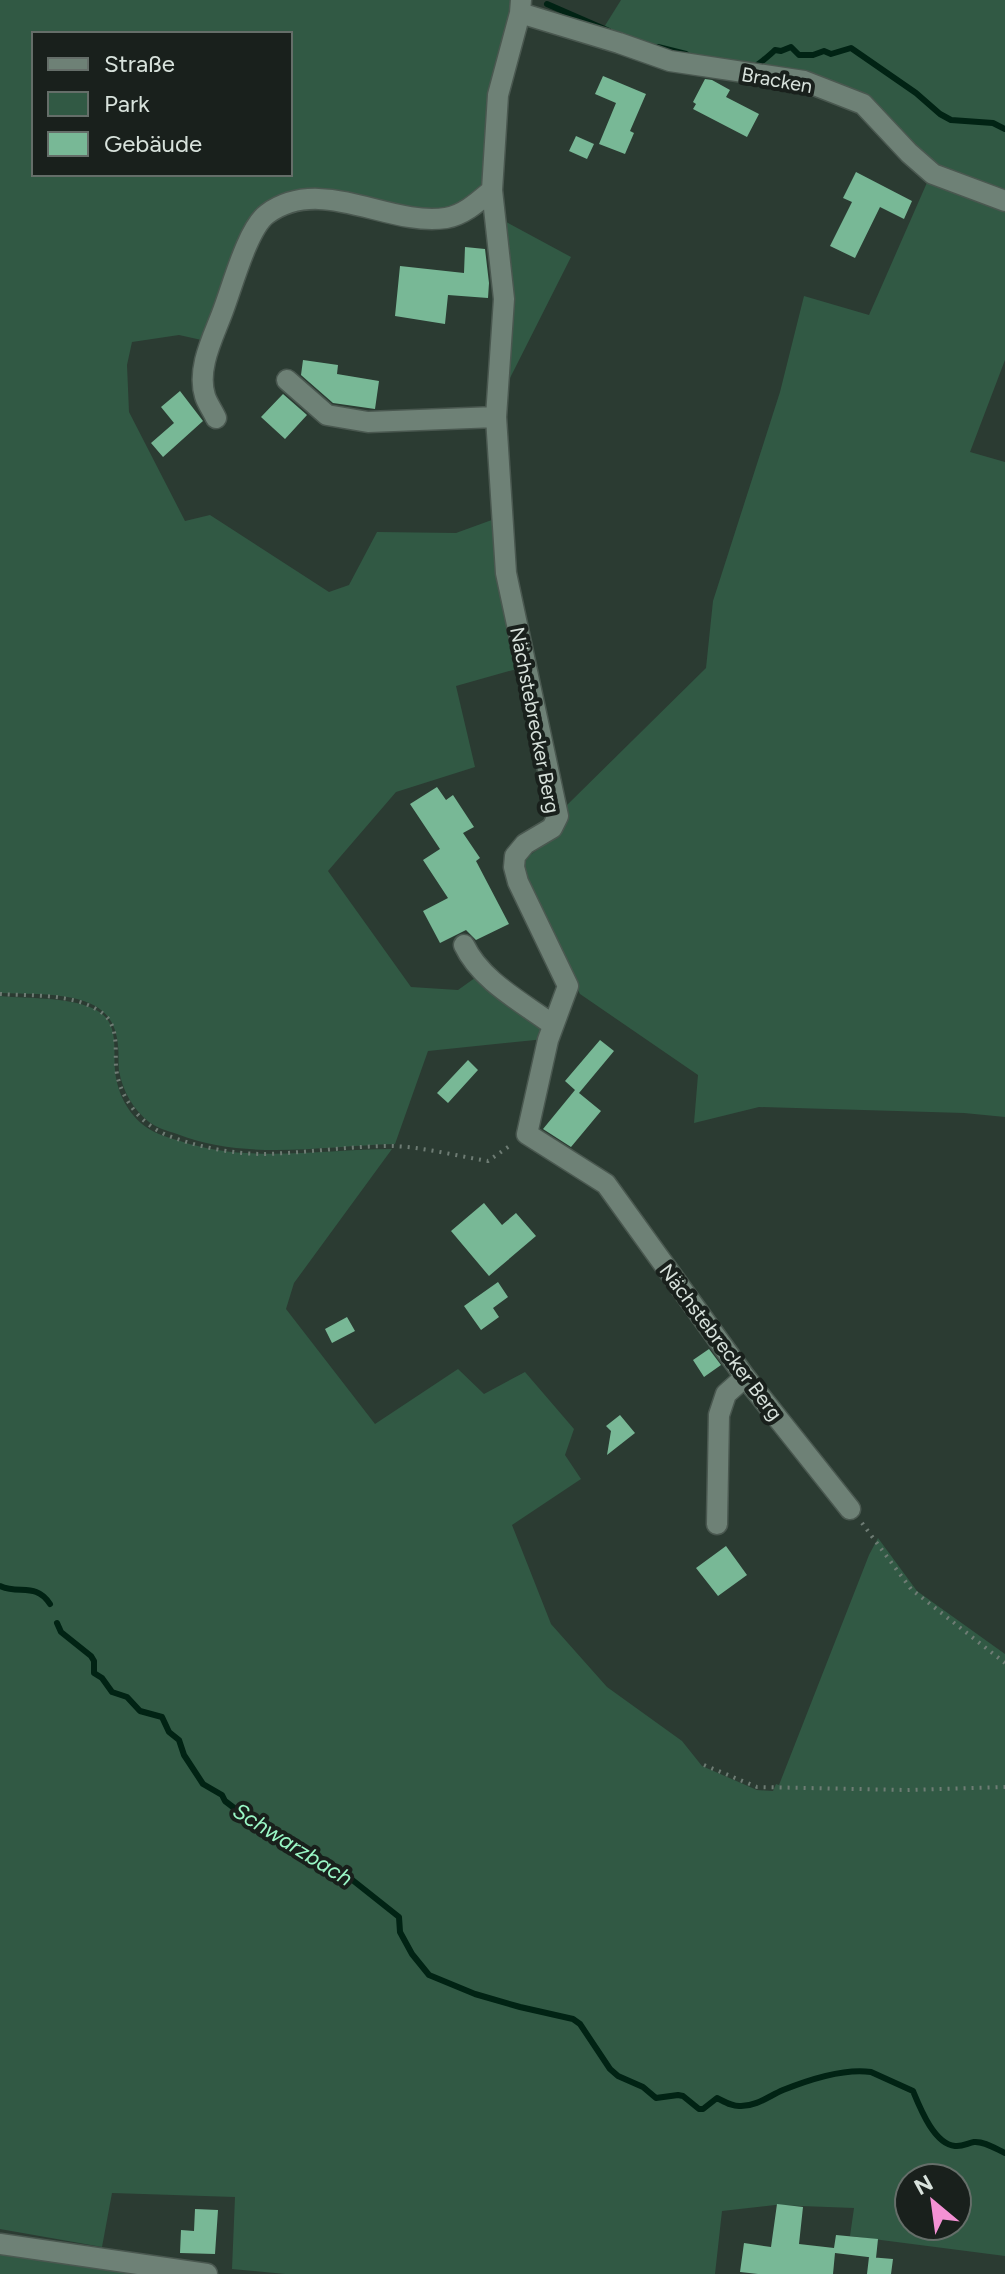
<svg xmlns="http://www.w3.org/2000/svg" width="1005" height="2274" font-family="Figtree,sans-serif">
	<rect width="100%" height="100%" fill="#2b3b32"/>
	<path fill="#315944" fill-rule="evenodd" d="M0,0H513L487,184L452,211L371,204L265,210L206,341L179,335L132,342L127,365L129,412L185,521L210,515L329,592L349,585L377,532L456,533L500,517L520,668L456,686L475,767L396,792L328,871L411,987L458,990L479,975L548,1025L545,1039L428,1051L395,1144C322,1146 247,1161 177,1134C168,1131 157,1128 149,1122C133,1109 123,1092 119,1071C118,1063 119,1055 118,1046C116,1018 101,1004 73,998C50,993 24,994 0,993ZM34,34H290V174H34Z
		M621,0H1005V196L935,170L865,102L719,67L601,32Z
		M929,178L1005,207V360L970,452L1005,462V1117L964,1113L759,1107L694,1123L698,1075L580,994L524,885L520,866L530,855L561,833L564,808L706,668L713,601L780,392L804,296L869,315Z
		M499,218L571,257L509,380L501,401Z
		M0,996C29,999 77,996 101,1013C119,1026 113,1052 115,1070C117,1093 128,1114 146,1127C156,1134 169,1138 180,1141C249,1164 321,1149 392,1149L294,1283L286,1309L375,1424L458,1369L484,1394L525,1372L574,1429L565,1455L581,1479L512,1525L551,1624L607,1687L682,1741L702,1766L757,1790L773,1791L776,1784L779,1785L869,1555L878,1538L917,1591L1005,1654V2256L850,2236L854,2208L775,2205L722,2211L715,2274H285L232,2269L235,2197L112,2193L102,2247L0,2229ZM909,2178H957V2226H909Z
		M0,2252L133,2274H0Z"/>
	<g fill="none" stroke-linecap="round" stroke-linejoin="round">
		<path stroke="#012314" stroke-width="6" d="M547,4L609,31
			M658,47L686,54
			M752,68C757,66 771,54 775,50L781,51L791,47L799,55H813L824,51L831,54L851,48L916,93L940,114L951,120L993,123L1005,129
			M0,1586C19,1595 36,1582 50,1604
			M57,1623L61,1632L91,1656L94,1661V1673L102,1678L112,1692L127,1697L140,1711L162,1717L169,1732L179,1740L184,1755L203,1784L222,1795L225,1801L242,1814L265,1825L336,1867L399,1917L400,1932L412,1954L429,1975L475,1994L520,2007L573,2019L580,2024L610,2069L618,2076L643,2087L656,2098L678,2095L683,2096L699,2109H703L717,2098C725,2102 733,2107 741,2106C757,2106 769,2096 783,2090C808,2080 844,2068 871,2072L913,2091C920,2108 934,2144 955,2146C962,2147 968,2143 974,2142C984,2141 996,2149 1005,2153"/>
	</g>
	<path fill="#78b896" d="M603,76L646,94L630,131L634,133L625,154L599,144L616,103L595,94Z
		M705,79L712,80L730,90L726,97L759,114L747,137L693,109L696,104L693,102Z
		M576,136L594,144L587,159L569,151Z
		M856,172L912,201L904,219L880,207L855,258L830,246L852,202L843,198Z
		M465,247L485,249L489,283L488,298L448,295L445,324L395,316L400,266L464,273Z
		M303,360L338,365L337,374L379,381L375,409L333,403L301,375Z
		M180,391L203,421L163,457L151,443L174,423L161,407Z
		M283,394L307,415L285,439L261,417Z
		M437,787L446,800L453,795L474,827L463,833L480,858L476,861L509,924L476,940L466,930L440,943L423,911L448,898L423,860L440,849L410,804Z
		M600,1040L614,1051L579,1093L601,1111L571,1147L543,1129L575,1090L565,1081Z
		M468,1060L478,1070L448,1103L437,1093Z
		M484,1203L502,1225L516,1213L536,1236L489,1276L451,1231Z
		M498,1282L508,1297L493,1308L499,1317L481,1330L464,1306Z
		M347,1317L355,1331L332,1343L325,1329Z
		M709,1349L721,1365L704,1377L693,1360Z
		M620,1415L635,1433L607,1455L611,1431L606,1426Z
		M726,1546L747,1575L718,1596L696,1568Z
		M777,2204L803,2207L799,2244L834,2248L836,2235L878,2239L876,2258L835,2253L833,2274H758L740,2272L744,2243L771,2247Z
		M195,2209L218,2210L215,2254L180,2253L181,2230L194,2231Z
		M869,2257L893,2259L891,2274H867Z"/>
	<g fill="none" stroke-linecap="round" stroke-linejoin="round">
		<defs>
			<path id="minor" d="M521,0L520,13L498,95L492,190L504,299L496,417L506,573L558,816L552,828L525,844L515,856L514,867L518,882L568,986L548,1040L527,1134L606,1184L745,1377L850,1509
				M520,13L619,43L670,61L804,81L863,104L909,153L933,174L1005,201
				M287,380L327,415L368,422L496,417
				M216,418C213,411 207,403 205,396C196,367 215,334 224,308C233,284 248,228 267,214C321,174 388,227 446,218C464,215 479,201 492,190
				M464,945C481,981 522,1002 553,1025
				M717,1524L719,1415L726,1394L745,1377
				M0,2244L207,2274"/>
		</defs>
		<use href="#minor" stroke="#4a5850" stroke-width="23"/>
		<path stroke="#6e7c74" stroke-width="4" stroke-dasharray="2 6" stroke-linecap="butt" d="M0,994C32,996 73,993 101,1012C119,1024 115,1048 116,1067C119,1098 141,1125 169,1136C198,1147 233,1154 264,1154C307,1153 349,1146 392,1146C423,1147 457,1156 488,1161L511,1145
			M862,1523L911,1589L1005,1663
			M704,1765L757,1787L906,1790L1005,1787"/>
		<use href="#minor" stroke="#6e8176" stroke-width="20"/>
	</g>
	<g text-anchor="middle" stroke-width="8" stroke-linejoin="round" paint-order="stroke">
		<g font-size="20" fill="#d8e2dc" stroke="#19201c">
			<text transform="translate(777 80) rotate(10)" y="7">Bracken</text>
			<text transform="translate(535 720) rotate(79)" y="7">Nächstebrecker Berg</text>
			<text transform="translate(721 1342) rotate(53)" y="7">Nächstebrecker Berg</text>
		</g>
		<g font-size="22" font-style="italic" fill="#9af7c6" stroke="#19201c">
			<text transform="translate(293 1844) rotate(32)" y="8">Schwarzbach</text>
		</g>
	</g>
	<rect x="32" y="32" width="260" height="144" fill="#19201c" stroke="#656e69" stroke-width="2"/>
	<rect x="48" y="58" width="40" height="12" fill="#6e8176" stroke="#656e69" stroke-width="2"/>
	<text x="104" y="72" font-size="24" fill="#d8e2dc">Straße</text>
	<rect x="48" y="92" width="40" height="24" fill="#315944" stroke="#656e69" stroke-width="2"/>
	<text x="104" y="112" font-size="24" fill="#d8e2dc">Park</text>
	<rect x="48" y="132" width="40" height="24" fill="#78b896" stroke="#656e69" stroke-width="2"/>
	<text x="104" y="152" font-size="24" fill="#d8e2dc">Gebäude</text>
	<g transform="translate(933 2202) rotate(331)"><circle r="38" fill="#19201c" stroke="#656e69" stroke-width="2"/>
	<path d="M0-6L14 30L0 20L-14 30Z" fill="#f491d4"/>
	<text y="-12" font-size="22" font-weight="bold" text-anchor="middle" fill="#d8e2dc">N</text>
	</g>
</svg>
